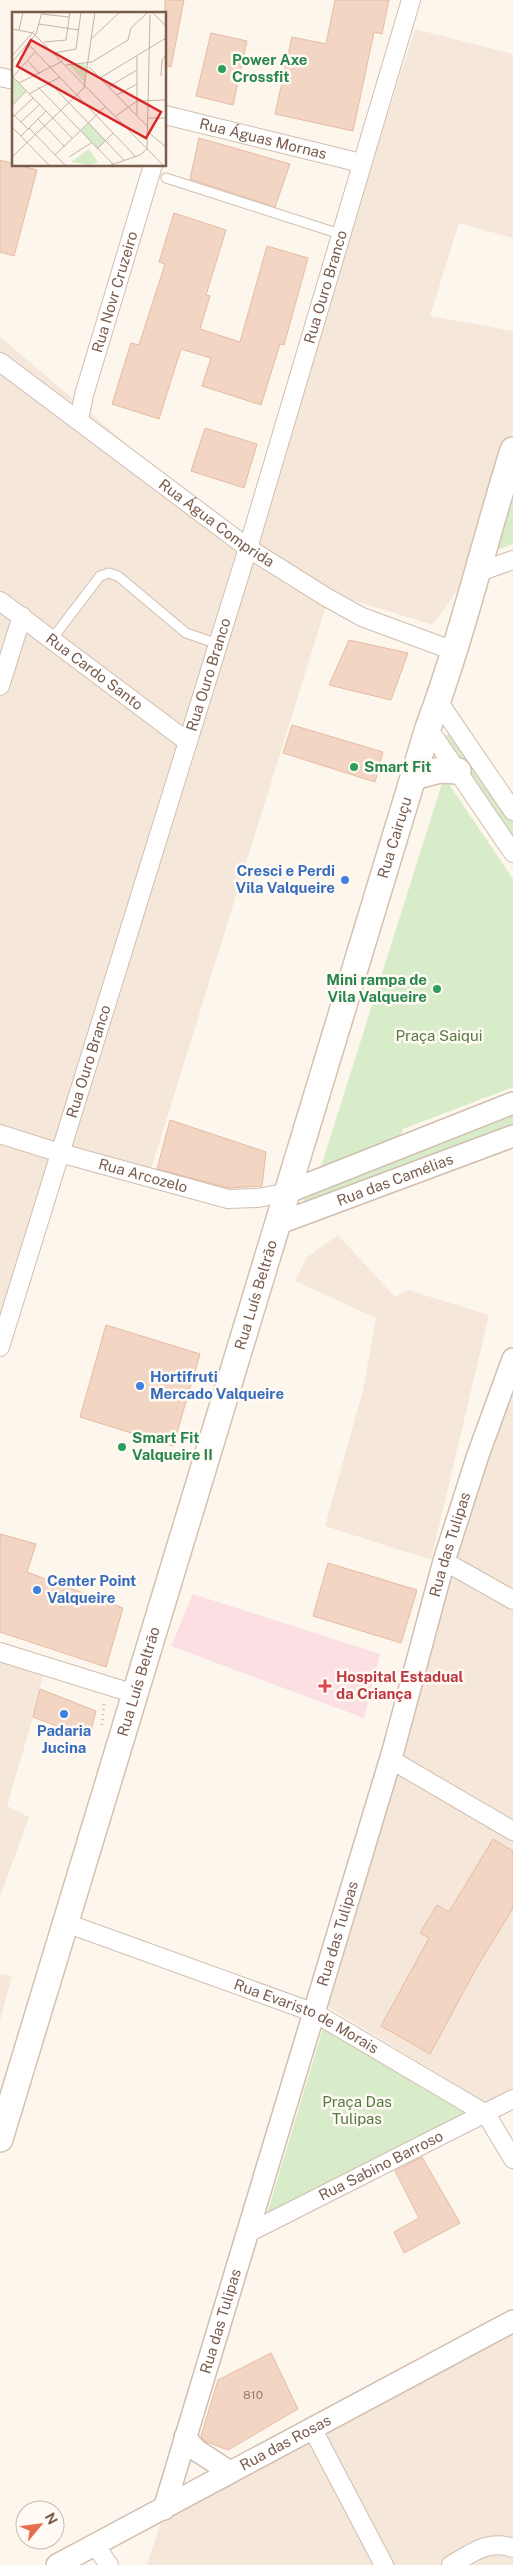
<svg xmlns="http://www.w3.org/2000/svg" width="513" height="2565" font-family="'Public Sans',sans-serif">
	<rect width="100%" height="100%" fill="#fdf6ec"/>
	<path fill="#f5e8da" d="M415,29L513,54V238L459,223L430,316L513,331V434L463,582L433,625L330,593L149,1176L60,1153L0,1348V337L249,547Z
		M338,1235L395,1297L408,1290L489,1315L431,1560L325,1526L363,1390L376,1318L295,1281L307,1257Z
		M513,1368V2091L488,2104L328,2007L395,1752Z
		M0,1656L44,1670L33,1717L7,1806L29,1817L0,1897Z
		M0,1974L12,1976L0,2021Z
		M513,2324V2565H147L165,2510Z"/>
	<path fill="#fbdfe3" d="M193,1594L380,1654L364,1718L171,1646Z"/>
	<path fill="#d8ecc9" d="M513,494V544L497,550Z
		M452,734L513,819V849L443,736Z
		M444,777L513,879V1087L403,1129L399,1139L320,1170Z
		M513,1110V1128L305,1205L302,1195Z
		M324,2025L471,2115L266,2217Z"/>
	<path fill="#f3d5c3" stroke="#e6bba3" d="M165,0H184L171,67L165,66Z
		M335,0H389L382,34L374,32L353,131L275,114L292,37L326,44Z
		M211,33L247,41L233,105L196,96Z
		M199,138L290,164L275,207L190,179Z
		M0,160L37,170L14,256L0,252Z
		M174,213L226,230L206,295L210,296L200,329L240,342L267,246L308,258L284,345L280,344L261,405L202,386L211,358L181,349L159,419L112,404L131,343L139,345L165,264L159,262Z
		M205,428L257,444L244,488L191,471Z
		M349,640L408,653L391,700L329,685Z
		M292,725L383,752L375,782L283,753Z
		M170,1120L266,1152L262,1186L229,1188L157,1169Z
		M106,1325L200,1354L173,1446L80,1417Z
		M0,1534L36,1544L27,1572L123,1608L106,1667L0,1632Z
		M328,1563L417,1590L401,1643L313,1616Z
		M40,1689L96,1711L89,1738L33,1717Z
		M493,1839L513,1851V1908L477,1967L430,2054L381,2026L429,1938L420,1933L437,1905L449,1912Z
		M422,2157L460,2223L404,2253L394,2232L419,2218L395,2171Z
		M271,2353L298,2409L228,2450L204,2441L201,2436L218,2380Z"/>
	<g fill="none" stroke-linecap="round" stroke-linejoin="round">
		<defs>
			<path id="service" d="M166,178L340,234
				M52,639L100,576L109,573L118,576L186,633L218,644"/>
			<g id="minor">
				<path d="M0,77L14,80"/>
				<path id="s1" d="M165,115L361,163"/>
				<path id="s2" d="M0,362L248,548L326,597L362,617L454,651"/>
				<path id="s3" d="M79,419L84,395L153,165"/>
				<path d="M479,572L513,560"/>
				<path id="s4" d="M0,601L188,742"/>
				<path d="M0,686L22,616"/>
				<path d="M438,701L513,811"/>
				<path d="M428,728L513,853"/>
				<path id="s5" d="M0,1134L60,1153L228,1199L258,1198L288,1192"/>
				<path id="s6" d="M0,1347L248,548L411,0"/>
				<path d="M444,1561L513,1600"/>
				<path d="M0,1652L135,1694"/>
				<path d="M390,1759L513,1831"/>
				<path id="s7" d="M66,1923L315,2013L486,2114L513,2159"/>
				<path id="s8" d="M248,2233L513,2099"/>
				<path d="M312,2428L384,2565"/>
				<path d="M95,2545L109,2565"/>
				<path d="M451,2565C472,2553 489,2539 513,2548"/>
			</g>
			<g id="tertiary">
				<path d="M288,1192L513,1103"/>
				<path id="s9" d="M277,1224L513,1136"/>
				<path d="M185,2437L196,2450L230,2472"/>
				<path id="s10" d="M164,2509L393,1751L444,1561L478,1455L513,1359"/>
				<path id="s11" d="M57,2565L513,2321"/>
			</g>
			<g id="secondary">
				<path d="M414,777L440,770L458,771"/>
				<path id="s12" d="M0,2139L428,728C462,637 484,543 513,450"/>
			</g>
		</defs>
		<use href="#service" stroke="#d1beb0" stroke-width="11"/>
		<use href="#minor" stroke="#d1beb0" stroke-width="20"/>
		<use href="#tertiary" stroke="#d1beb0" stroke-width="24"/>
		<use href="#secondary" stroke="#d6c0b0" stroke-width="28"/>
		<path stroke="#d9b8a5" stroke-width="3" stroke-dasharray="1 4" stroke-linecap="butt" d="M102,1725L104,1702"/>
		<use href="#service" stroke="#fff" stroke-width="9"/>
		<use href="#minor" stroke="#fff" stroke-width="18"/>
		<use href="#tertiary" stroke="#fff" stroke-width="21"/>
		<use href="#secondary" stroke="#fff" stroke-width="25"/>
	</g>
	<g fill="#2e9e5b" stroke="#fffaf3" stroke-width="2">
		<circle cx="222" cy="69" r="5"/>
		<circle cx="354" cy="767" r="5"/>
		<circle cx="437" cy="989" r="5"/>
		<circle cx="122" cy="1447" r="5"/>
	</g>
	<g fill="#3f7fe0" stroke="#fffaf3" stroke-width="2">
		<circle cx="345" cy="880" r="5"/>
		<circle cx="140" cy="1386" r="5"/>
		<circle cx="37" cy="1590" r="5"/>
		<circle cx="64" cy="1714" r="5"/>
	</g>
	<path fill="#e0444e" stroke="#fffaf3" stroke-width="2" d="M322.5 1678.5h5v5h5v5h-5v5h-5v-5h-5v-5h5z"/>
	<g text-anchor="middle" stroke-width="5" stroke-linejoin="round" paint-order="stroke">
		<g font-size="12" fill="#987a6a">
			<text x="253" y="2399">810</text>
		</g>
		<g font-size="15" font-weight="bold" fill="#27864d" stroke="#fffaf3" text-anchor="start">
			<text x="232" y="65">Power Axe<tspan x="232" dy="17">Crossfit</tspan></text>
			<text x="364" y="772">Smart Fit</text>
			<text x="427" y="985" text-anchor="end">Mini rampa de<tspan x="427" dy="17">Vila Valqueire</tspan></text>
			<text x="132" y="1443">Smart Fit<tspan x="132" dy="17">Valqueire II</tspan></text>
		</g>
		<g font-size="15" fill="#7a5c4d" stroke="#fffaf3">
			<text dy="5" stroke="none"><textPath href="#s1" startOffset="101">Rua Águas Mornas</textPath></text>
			<text dy="5" stroke="none"><textPath href="#s6" startOffset="1109">Rua Ouro Branco</textPath></text>
			<text dy="5" stroke="none"><textPath href="#s3" startOffset="132">Rua Novr Cruzeiro</textPath></text>
			<text dy="5" stroke="none"><textPath href="#s2" startOffset="270">Rua Água Comprida</textPath></text>
			<text dy="5" stroke="none"><textPath href="#s4" startOffset="118">Rua Cardo Santo</textPath></text>
			<text dy="5" stroke="none"><textPath href="#s6" startOffset="704">Rua Ouro Branco</textPath></text>
			<text dy="5" stroke="none"><textPath href="#s12" startOffset="1360">Rua Cairuçu</textPath></text>
			<text dy="5" stroke="none"><textPath href="#s6" startOffset="299">Rua Ouro Branco</textPath></text>
			<text dy="5" stroke="none"><textPath href="#s5" startOffset="149">Rua Arcozelo</textPath></text>
			<text dy="5" stroke="none"><textPath href="#s9" startOffset="126">Rua das Camélias</textPath></text>
			<text dy="5" stroke="none"><textPath href="#s12" startOffset="882">Rua Luís Beltrão</textPath></text>
			<text dy="5" stroke="none"><textPath href="#s10" startOffset="1006">Rua das Tulipas</textPath></text>
			<text dy="5" stroke="none"><textPath href="#s12" startOffset="478">Rua Luís Beltrão</textPath></text>
			<text dy="5" stroke="none"><textPath href="#s10" startOffset="601">Rua das Tulipas</textPath></text>
			<text dy="5" stroke="none"><textPath href="#s7" startOffset="258">Rua Evaristo de Morais</textPath></text>
			<text dy="5" stroke="none"><textPath href="#s8" startOffset="149">Rua Sabino Barroso</textPath></text>
			<text dy="5" stroke="none"><textPath href="#s10" startOffset="196">Rua das Tulipas</textPath></text>
			<text dy="5" stroke="none"><textPath href="#s11" startOffset="259">Rua das Rosas</textPath></text>
		</g>
		<g font-size="15" font-weight="bold" fill="#366cbe" stroke="#fffaf3" text-anchor="start">
			<text x="335" y="876" text-anchor="end">Cresci e Perdi<tspan x="335" dy="17">Vila Valqueire</tspan></text>
			<text x="150" y="1382">Hortifruti<tspan x="150" dy="17">Mercado Valqueire</tspan></text>
			<text x="47" y="1586">Center Point<tspan x="47" dy="17">Valqueire</tspan></text>
			<text x="64" y="1736" text-anchor="middle">Padaria<tspan x="64" dy="17">Jucina</tspan></text>
		</g>
		<g font-size="15" fill="#537a41" stroke="#fffaf3">
			<text x="439" y="1041">Praça Saiqui</text>
			<text x="357" y="2107">Praça Das<tspan x="357" dy="17">Tulipas</tspan></text>
		</g>
		<g font-size="15" font-weight="bold" fill="#be3a42" stroke="#fffaf3" text-anchor="start">
			<text x="336" y="1682">Hospital Estadual<tspan x="336" dy="17">da Criança</tspan></text>
		</g>
	</g>
	<g transform="translate(12 12)">
		<rect width="154" height="154" fill="#fdf6ec"/>
		<path d="M72,52L75,55L73,71L57,53ZM1,66L14,79L0,93V67ZM77,111L93,128L99,130L93,129L85,137L69,119ZM77,137L86,150L78,153L59,150Z" fill="#d8ecc9"/>
		<path fill="none" stroke="#c5b3a7" stroke-width="1" d="M140,0L154,14M30,2L57,5M27,12L67,18M0,17L21,21M7,18L11,0M21,21L151,153M79,27L108,0M32,30L54,28L58,0M16,32L124,145M42,41L64,37L69,0M0,44L22,19M16,49L28,62M0,50L24,22L30,0M54,53L80,50L116,28L119,16L135,1M77,55L136,115M0,64L61,127M149,64L150,48L154,43M0,66L23,40M88,66L154,26M37,70L112,148M7,71L51,49M26,75L101,152M96,75L125,58M17,82L48,65M105,83L125,72M0,94L14,79M0,101L16,117M125,103V44M104,104L125,89L154,88M0,106L21,86M136,106H154M26,107L53,135M9,110L27,93M0,115L37,153M17,116L53,153M136,120L154,135M9,124L34,99M85,137L101,121M43,143L94,94M0,145L72,76L83,0M57,145L79,131M99,153L128,143L135,137L138,3"/>
		<path fill="#d62828" fill-opacity="0.15" stroke="#d62828" stroke-width="2.5" d="M19,28L149,100L134,126L5,54Z"/>
		<rect width="154" height="154" fill="none" stroke="#7a5c4d" stroke-width="2.5"/>
	</g>
	<g transform="translate(40 2525) rotate(61)"><circle r="24" fill="#fffaf3" stroke="#cabbb1"/>
	<path d="M0-4L9 19L0 12L-9 19Z" fill="#e76f51"/>
	<text y="-8" font-size="14" font-weight="bold" text-anchor="middle" fill="#7a5c4d">N</text>
	</g>
</svg>
